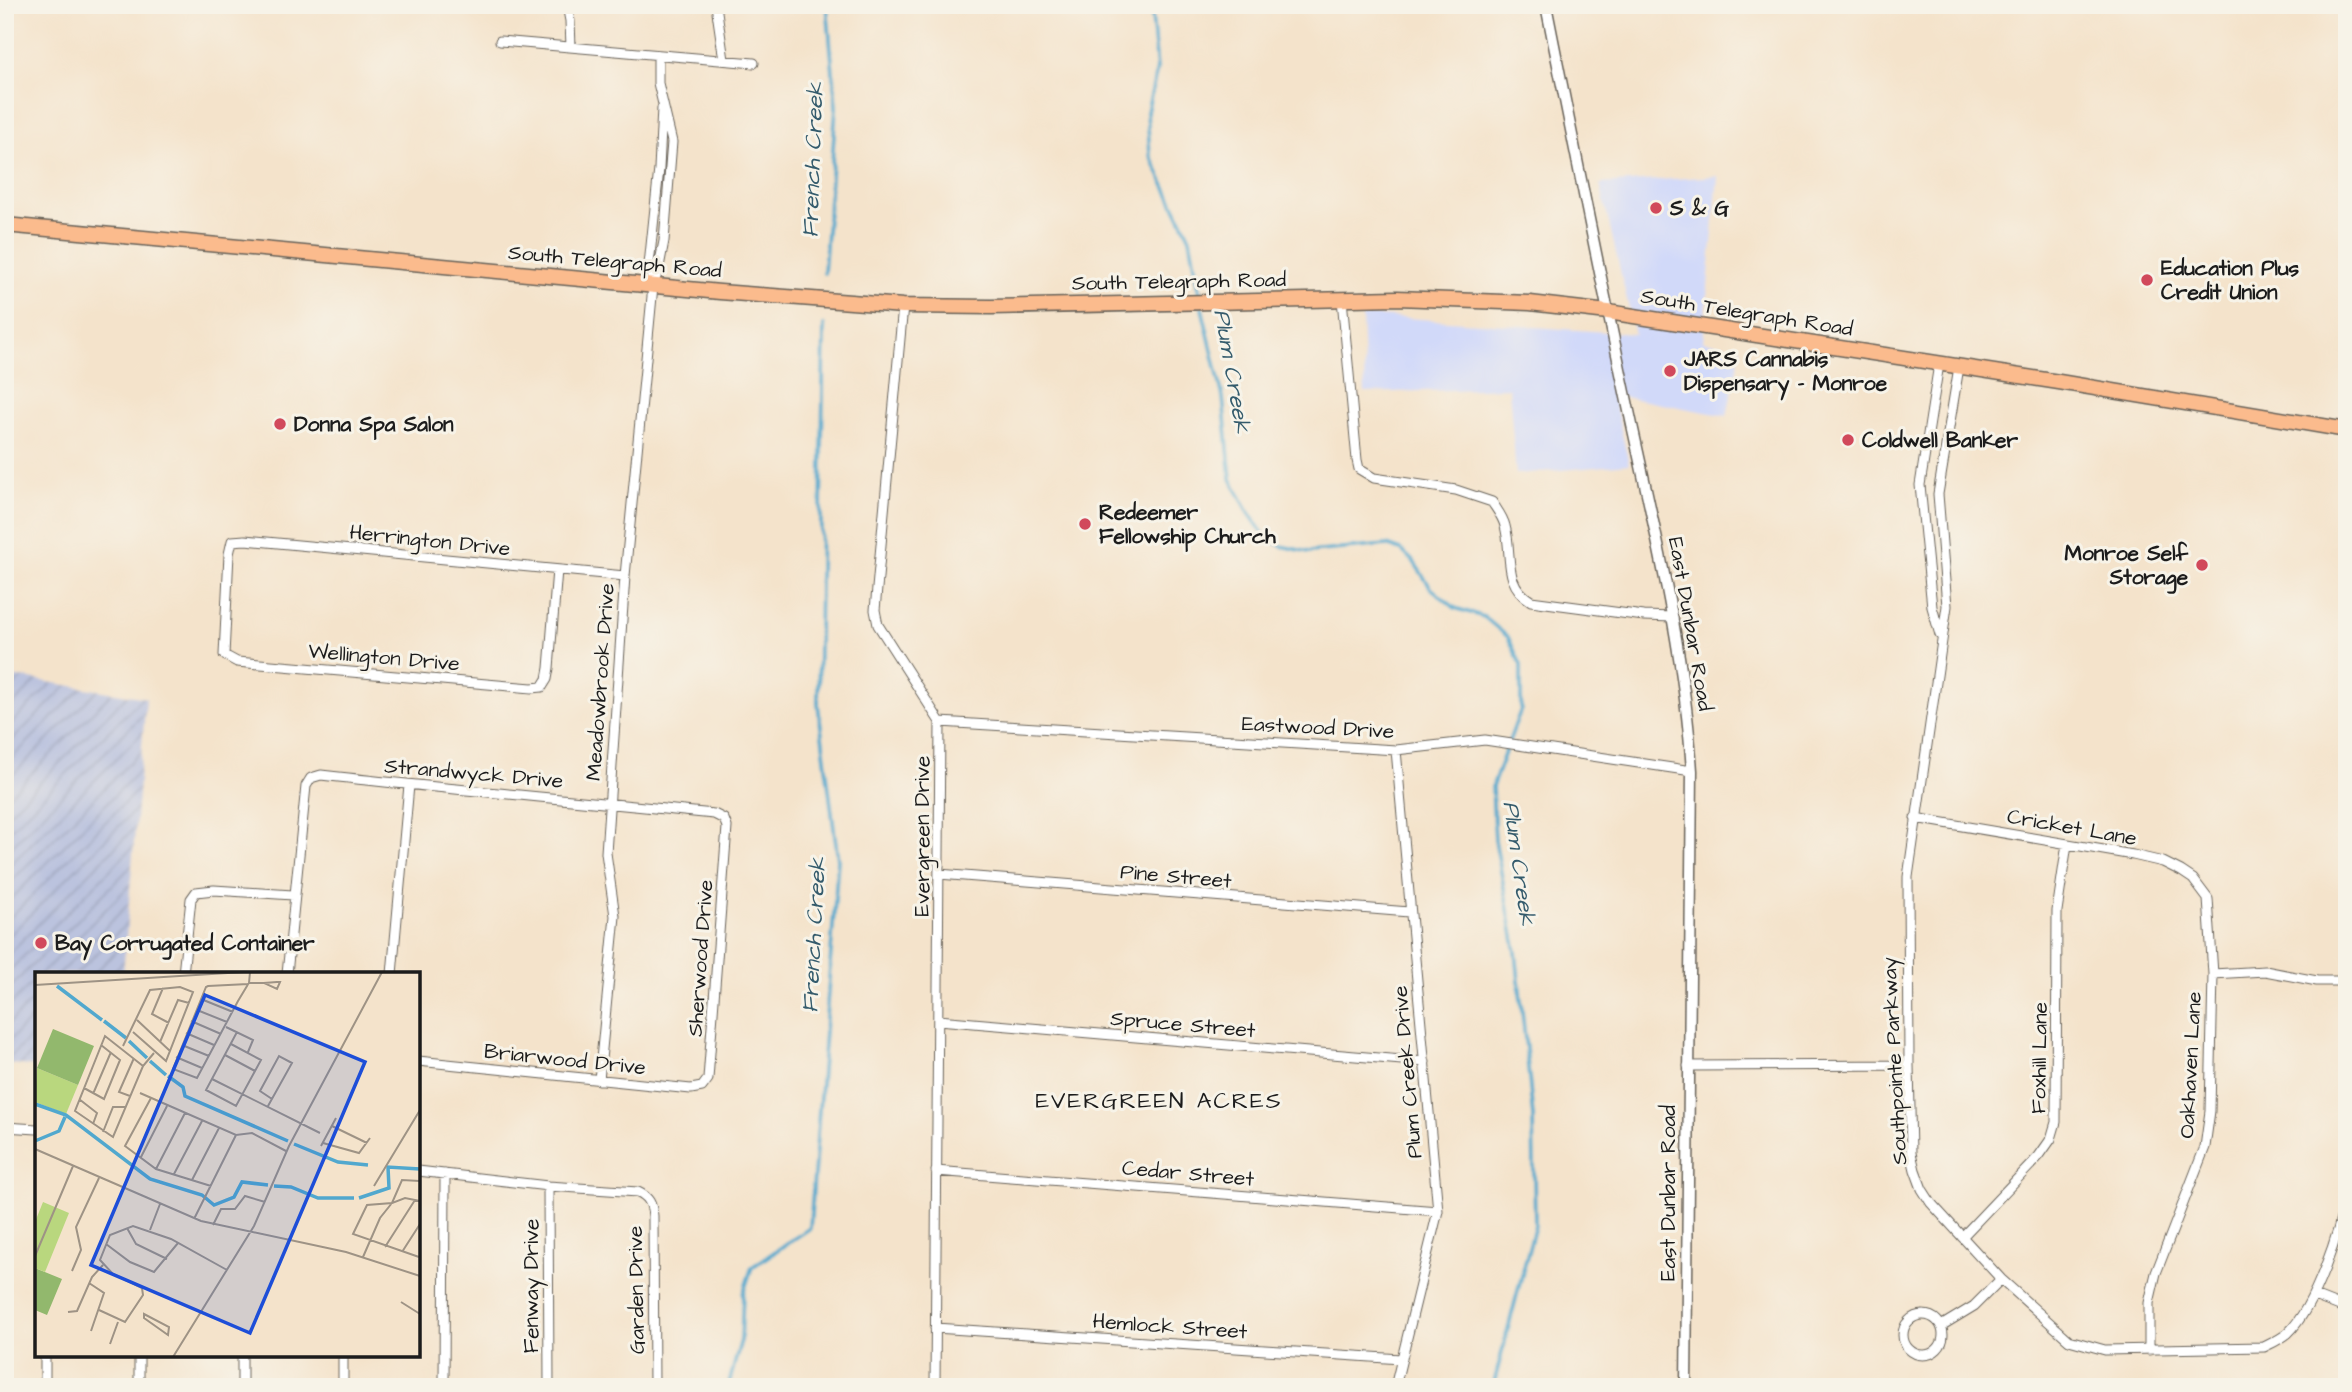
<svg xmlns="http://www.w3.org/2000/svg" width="2352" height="1392" font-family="'Architects Daughter',sans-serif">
	<defs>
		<pattern id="industrial-furrows" width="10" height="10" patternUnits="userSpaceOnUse" patternTransform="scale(1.75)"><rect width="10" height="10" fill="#bbc3de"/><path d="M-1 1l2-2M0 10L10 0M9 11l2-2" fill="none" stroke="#a0a7be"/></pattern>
	</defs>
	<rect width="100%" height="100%" fill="#f7f3e8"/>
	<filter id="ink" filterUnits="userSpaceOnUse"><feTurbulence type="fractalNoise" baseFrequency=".0143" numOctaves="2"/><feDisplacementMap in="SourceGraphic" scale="14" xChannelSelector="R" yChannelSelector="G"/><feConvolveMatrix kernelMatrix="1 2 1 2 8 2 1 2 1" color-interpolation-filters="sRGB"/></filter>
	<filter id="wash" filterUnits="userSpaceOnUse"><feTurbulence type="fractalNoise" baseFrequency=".00686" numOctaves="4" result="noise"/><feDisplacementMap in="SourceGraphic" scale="28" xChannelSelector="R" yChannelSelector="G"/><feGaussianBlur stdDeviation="1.57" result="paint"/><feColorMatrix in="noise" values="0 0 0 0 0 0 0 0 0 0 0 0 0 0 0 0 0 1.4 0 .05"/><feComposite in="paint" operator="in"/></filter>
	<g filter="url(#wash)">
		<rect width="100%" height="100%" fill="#f4e3cb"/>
		<path fill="#d1d9f9" d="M1718,176L1703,341L1741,348L1727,416L1613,395L1629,464L1516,474L1509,388L1365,393L1362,315L1635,334L1600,184Z"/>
		<path fill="url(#industrial-furrows)" d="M5,675L146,698L123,974H37V1067L5,1063Z"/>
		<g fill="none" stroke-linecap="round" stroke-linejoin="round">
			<path stroke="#51a8ce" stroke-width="3.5" d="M1151,5L1157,69L1147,112L1150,155L1190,238L1201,300
				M824,273L836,107L827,5
				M1202,308L1223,397L1231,479L1249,513L1264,535L1281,546L1309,552L1387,545L1401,550L1414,562L1431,588L1455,608L1484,617L1508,637L1521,665V709L1492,787L1495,840L1516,952L1533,1117L1535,1225L1493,1387
				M728,1387L741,1340L743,1294L752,1267L810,1228L838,860L818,704L824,325"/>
		</g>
	</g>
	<g filter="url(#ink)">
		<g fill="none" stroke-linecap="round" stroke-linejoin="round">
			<defs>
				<path id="minor" d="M567,5L570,21L571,47
					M716,5L724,60
					M500,41L754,63
					M653,284L658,272L664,241L672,142L658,83V55
					M1342,299L1357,460L1359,469L1374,478L1456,490L1492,502C1497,510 1503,517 1505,526C1513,555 1502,583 1531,601L1644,616L1673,617
					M903,306L875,610L878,625L940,722L935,1387
					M1939,364L1920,485L1932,607L1940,635
					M1959,367L1938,494L1947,606L1908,877L1909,1065L1911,1153L1915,1170L1922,1189L1931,1203L2001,1279L2069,1340L2105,1350L2264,1347C2272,1343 2281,1339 2288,1333C2315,1307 2340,1231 2347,1193
					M557,570L549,668L547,679L542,687L532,688L237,662L224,655L229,554L232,541L245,540L625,576
					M940,722L1396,750L1485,740L1692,771
					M1915,818L2133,855L2163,862L2181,871L2193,879L2208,899L2213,974L2210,1111L2205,1147L2156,1273L2149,1303V1350
					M939,874L1409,912
					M183,974L191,899L196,892L214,890L293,895
					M287,974L306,786L311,778L321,775C452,790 583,800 714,814L724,819L727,827L708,1079L702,1087L691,1089L418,1061
					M392,974L409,785
					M2213,974L2265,971L2317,981H2347
					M938,1020L1425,1062
					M1688,1066L1909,1065
					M599,1080L615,916L606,853L625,576L653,286L649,265L659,169L662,108
					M5,1127L37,1129
					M418,1171L548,1186L638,1192C649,1197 652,1204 653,1216L654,1387
					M936,1171L1438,1211
					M548,1186L549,1387
					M1962,1237L2039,1156L2051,1139L2056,1122L2057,911L2067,844
					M2314,1296L2347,1309
					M1903 1335a20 20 0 1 1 40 0a20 20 0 1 1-40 0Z
					M1941,1326L1974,1306L2001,1279
					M935,1328L1401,1359
					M45,1355V1387
					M139,1355V1387
					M242,1355V1387
					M343,1387V1355
					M444,1387L445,1174
					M1395,1387L1438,1211L1396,750"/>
				<path id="tertiary" d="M1546,5C1573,141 1600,276 1629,411C1655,532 1684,648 1692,771L1686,1387"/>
				<path id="primary" d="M5,225L720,292L903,306L991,307L1397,298L1530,303L1608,312L2059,382L2347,430"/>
			</defs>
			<use href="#minor" stroke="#686259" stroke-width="11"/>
			<use href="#tertiary" stroke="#686259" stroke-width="13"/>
			<use href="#primary" stroke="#686259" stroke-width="17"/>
			<use href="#minor" stroke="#fff" stroke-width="9"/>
			<use href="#tertiary" stroke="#fff" stroke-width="10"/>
			<use href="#primary" stroke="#fbbb8d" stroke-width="14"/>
		</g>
	</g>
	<g fill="#d1495b" stroke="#f7f3e8" stroke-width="2.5">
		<circle cx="1656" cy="208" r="7"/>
		<circle cx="2147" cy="280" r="7"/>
		<circle cx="1670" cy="371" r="7"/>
		<circle cx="280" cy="424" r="7"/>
		<circle cx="1848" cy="440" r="7"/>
		<circle cx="1085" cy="524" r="7"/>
		<circle cx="2202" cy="565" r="7"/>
		<circle cx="41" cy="943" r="7"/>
	</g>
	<g text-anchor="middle" stroke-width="6" stroke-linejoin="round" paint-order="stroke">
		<g font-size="21" font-weight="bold" fill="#1c1c1c" stroke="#f7f3e8" text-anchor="start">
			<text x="1670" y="215">S &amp; G</text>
			<text x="2161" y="275">Education Plus<tspan x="2161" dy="24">Credit Union</tspan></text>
			<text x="1684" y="366">JARS Cannabis<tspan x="1684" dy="24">Dispensary - Monroe</tspan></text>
			<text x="294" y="431">Donna Spa Salon</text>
			<text x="1862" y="447">Coldwell Banker</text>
			<text x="1099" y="519">Redeemer<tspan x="1099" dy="24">Fellowship Church</tspan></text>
			<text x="2188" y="560" text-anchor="end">Monroe Self<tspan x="2188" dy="24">Storage</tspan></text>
			<text x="55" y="950">Bay Corrugated Container</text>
		</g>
		<g font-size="21" fill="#1c1c1c" stroke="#f7f3e8">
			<text transform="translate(615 261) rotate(5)" y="7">South Telegraph Road</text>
			<text transform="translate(1179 281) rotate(-1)" y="7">South Telegraph Road</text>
			<text transform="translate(1747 312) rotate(9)" y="7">South Telegraph Road</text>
			<text transform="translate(430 540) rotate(6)" y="7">Herrington Drive</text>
			<text transform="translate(1691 624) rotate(80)" y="7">East Dunbar Road</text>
			<text transform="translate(384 657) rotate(5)" y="7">Wellington Drive</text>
			<text transform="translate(600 682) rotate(-86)" y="7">Meadowbrook Drive</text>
			<text transform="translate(1318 727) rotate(3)" y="7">Eastwood Drive</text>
			<text transform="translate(474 773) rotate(5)" y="7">Strandwyck Drive</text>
			<text transform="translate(2072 827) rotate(10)" y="7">Cricket Lane</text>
			<text transform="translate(922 836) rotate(-90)" y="7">Evergreen Drive</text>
			<text transform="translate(1176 876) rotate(5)" y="7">Pine Street</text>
			<text transform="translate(700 958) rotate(-86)" y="7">Sherwood Drive</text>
			<text transform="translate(1183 1024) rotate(5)" y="7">Spruce Street</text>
			<text transform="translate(2039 1058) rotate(-89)" y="7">Foxhill Lane</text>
			<text transform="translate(565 1059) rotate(6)" y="7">Briarwood Drive</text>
			<text transform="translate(1894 1061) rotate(-93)" y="7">Southpointe Parkway</text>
			<text transform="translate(2190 1065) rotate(-87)" y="7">Oakhaven Lane</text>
			<text transform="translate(1407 1072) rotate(-95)" y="7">Plum Creek Drive</text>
			<text transform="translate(1188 1173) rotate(5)" y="7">Cedar Street</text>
			<text transform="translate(1668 1193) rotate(-90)" y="7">East Dunbar Road</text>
			<text transform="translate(531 1286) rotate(-90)" y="7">Fenway Drive</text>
			<text transform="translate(636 1290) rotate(-91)" y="7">Garden Drive</text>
			<text transform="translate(1170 1326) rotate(4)" y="7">Hemlock Street</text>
		</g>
		<g font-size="23" font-style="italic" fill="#345b6c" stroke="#f7f3e8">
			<text transform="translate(812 160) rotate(-88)" y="8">French Creek</text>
			<text transform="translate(1233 371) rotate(80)" y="8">Plum Creek</text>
			<text transform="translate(1520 863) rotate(82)" y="8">Plum Creek</text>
			<text transform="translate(813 935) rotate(-87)" y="8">French Creek</text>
		</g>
		<g font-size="23" letter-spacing="2" fill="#1c1c1c" stroke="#f7f3e8">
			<text x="1159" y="1108">EVERGREEN ACRES</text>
		</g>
	</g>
	<g transform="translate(35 972)">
		<rect width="385" height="385" fill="#f4e3cb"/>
		<path d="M2,96L43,113L31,142L0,130Z" fill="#b9d77e"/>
		<path d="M18,57L59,74L43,113L2,96ZM0,296L27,307L12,343L0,338Z" fill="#92b86d"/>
		<path d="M8,230L34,241L10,300L0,296V250Z" fill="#b9d77e"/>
		<path fill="none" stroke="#51a8ce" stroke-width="3.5" d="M22,14L67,48M69,49L91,66M94,69L112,86M115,89L131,103M133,104L148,115L150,124L253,169M0,132L31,143L115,207L167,223L179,233L199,225L207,210L233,213M0,169L24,159L30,145M259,172L303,190L333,193M239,214L256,215L283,226H319M324,226L354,216L353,195L385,197"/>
		<path fill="none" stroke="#9e9385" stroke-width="2" d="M215,0L214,11L213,12L212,14L203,29L162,106L138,97L171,15L173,14L213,12L214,11H229M245,10L242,17L229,11L242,10ZM0,13L209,0M128,16L117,42L134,51M166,27L198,40M162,38L192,50M102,48L135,79M156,49L186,62M191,55L218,68L213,80M151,61L179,73M125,70L143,28L154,31M196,72L226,88L201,134L171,118L202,60M147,73L174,84M88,74L115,18L145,15L158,20L131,89L98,60M190,83L220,99M141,85L167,96M108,94L70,64L40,139L78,165L108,94L119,81M177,107L285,161M49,116L69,127L85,88L66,73M105,121L201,163L217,161L251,179M58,122L76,80M95,124L84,120L99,86M116,126L90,174L121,197L176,214M44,127L62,141L58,152M233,134L257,91L244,84L225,119L237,127M297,154L332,171M68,160L78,135H91M288,171L324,181L335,166M286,174L301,146M0,177L166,249L311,280L385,304M106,185L132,134M121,197L150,141M139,202L167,149M157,208L184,156M339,214L385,138M159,247L201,163M178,253L186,237H200L210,224L230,230M92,256L101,272L132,287M115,258L125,232M71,272L95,290L119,300L143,271M350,275L380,228M367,280L385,252M0,284L38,194M328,285L345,246L357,231L370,226L385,229M384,285L318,262L332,233L357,231L367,208L385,209M37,299L46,278L41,255L64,206M54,311L69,321L56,359M366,330L385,342M64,338L90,350L108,323L107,316L78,302L65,288L75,263L98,254L136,267L192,298M33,340L42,339L57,305L68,293M109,342L134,355L133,363L109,346ZM75,372L83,350M138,385L219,254L254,174L347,0"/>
		<path fill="#1d4ed8" fill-opacity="0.15" stroke="#1d4ed8" stroke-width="3.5" d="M170,23L330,90L215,361L56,293Z"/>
		<rect width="385" height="385" fill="none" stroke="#1c1c1c" stroke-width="3.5"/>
	</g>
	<rect width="2352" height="1392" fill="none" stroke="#f7f3e8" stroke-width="28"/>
</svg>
